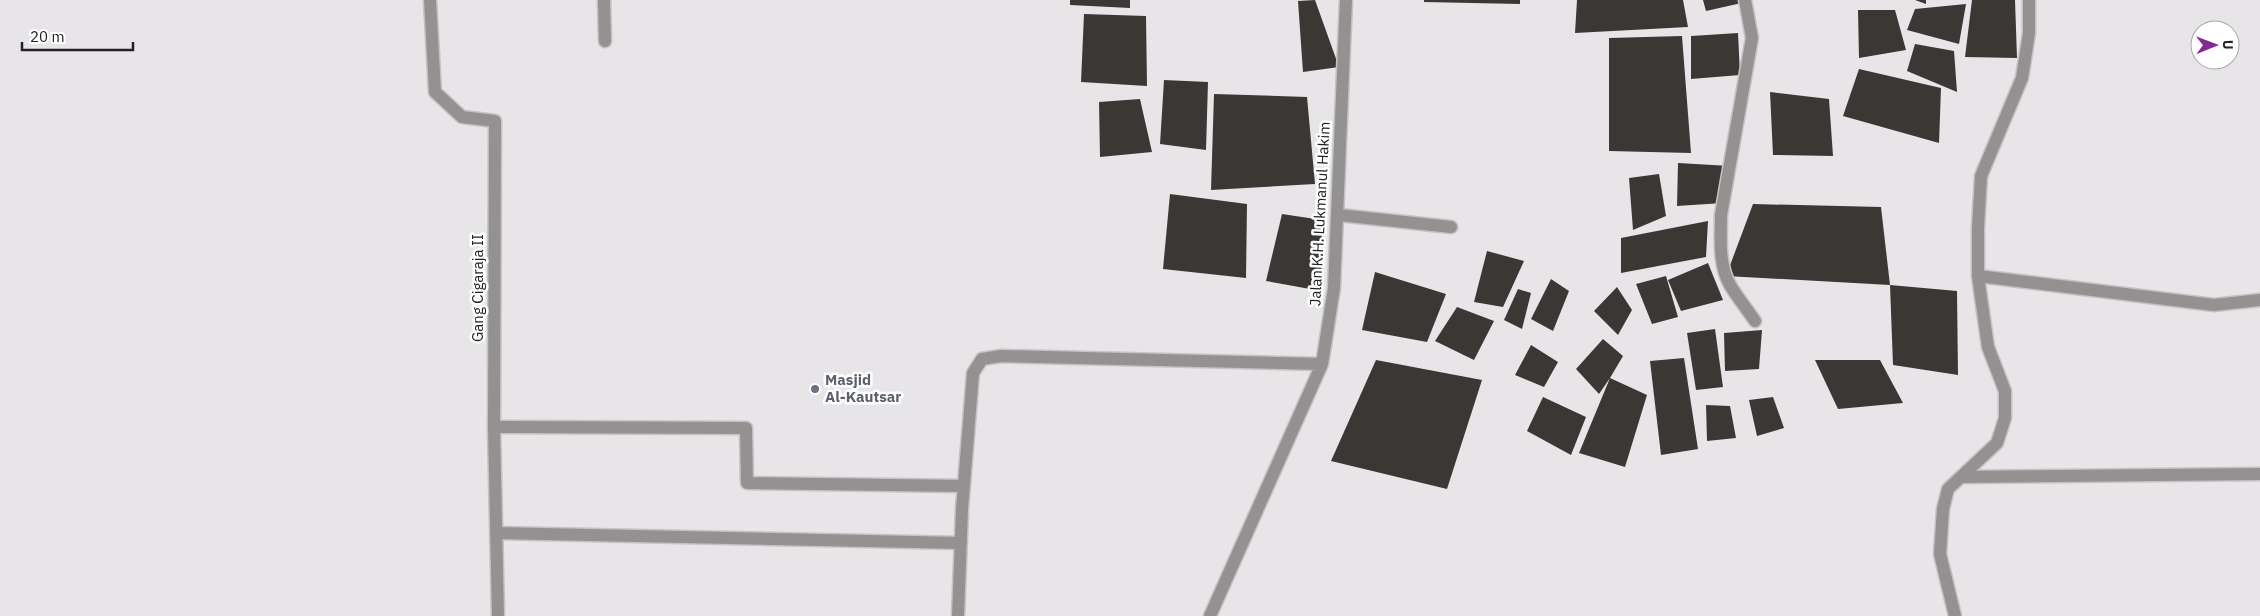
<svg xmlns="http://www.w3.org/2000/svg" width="2260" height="616" font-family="'IBM Plex Sans',sans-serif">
	<rect width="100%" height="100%" fill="#e8e5e9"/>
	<path fill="#3a3835" d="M1070,0H1130V8L1070,5Z
		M1315,0L1339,67L1303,72L1298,1Z
		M1424,0H1520V4L1424,2Z
		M1577,0H1683L1688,27L1575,33Z
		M1703,0H1745L1746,2L1706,11Z
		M1915,0H1926V4Z
		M1972,0H2015L2017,58L1965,57Z
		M1966,4L1959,44L1907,30L1915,9Z
		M1858,10H1895L1906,50L1859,58Z
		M1084,14L1146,16L1147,86L1081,82Z
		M1738,33L1740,75L1691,79V36Z
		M1682,36L1691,153L1609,151V38Z
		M1915,44L1954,51L1957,92L1907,71Z
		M1859,69L1941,88L1939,143L1843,116Z
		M1164,80L1208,82L1206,150L1160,144Z
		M1770,92L1829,99L1833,156L1773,155Z
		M1214,94L1307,97L1315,184L1211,190Z
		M1140,99L1152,152L1100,157L1099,102Z
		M1678,163L1730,166L1723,203L1677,206Z
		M1659,174L1666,216L1633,230L1629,178Z
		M1170,194L1247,204L1246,278L1163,269Z
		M1753,204L1881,207L1890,285L1726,276Z
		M1282,214L1322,220L1321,291L1266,281Z
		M1708,221L1706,257L1621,273V238Z
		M1487,251L1524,261L1503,307L1474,302Z
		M1708,263L1723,300L1681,311L1668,280Z
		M1375,272L1446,294L1427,342L1362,330Z
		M1666,276L1678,317L1652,324L1636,284Z
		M1551,279L1569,291L1553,331L1531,319Z
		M1890,285L1957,291L1958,375L1893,365Z
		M1617,287L1632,310L1618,335L1594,311Z
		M1518,289L1531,293L1522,329L1504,320Z
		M1457,307L1494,321L1474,360L1435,341Z
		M1715,329L1723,387L1696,390L1687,333Z
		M1762,330L1759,369L1725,371L1724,333Z
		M1603,339L1623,356L1610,378L1647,395L1625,467L1579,453L1610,378L1599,394L1576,369Z
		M1531,345L1558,362L1544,387L1515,375Z
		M1684,358L1698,449L1661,455L1650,361Z
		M1376,360L1482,380L1447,489L1331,461Z
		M1815,360H1880L1903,403L1838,409Z
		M1543,397L1586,417L1571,455L1527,431Z
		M1773,397L1784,428L1757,436L1749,400Z
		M1706,405L1730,406L1736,438L1707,441Z"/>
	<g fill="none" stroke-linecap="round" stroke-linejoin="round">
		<defs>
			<path id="street" d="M430,0L435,92L462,117L495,121L494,427L498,616
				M604,0L605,41
				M1745,0L1752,38L1721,215C1721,237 1718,264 1730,285C1737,297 1747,309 1755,321
				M1339,215L1451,227
				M1978,276L2214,305L2260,300
				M494,427L746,428L747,483L964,486
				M1961,477L2260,474
				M496,533L961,543
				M958,616L962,509L973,373L982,359L1001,356L1322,364
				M1210,616L1322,364L1334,288L1346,0
				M1955,616L1940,554L1943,509L1948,489L1997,443L2005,418V391L1988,347L1978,276V228L1981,176L2022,78L2029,33V0"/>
		</defs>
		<use href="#street" stroke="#c4c2c5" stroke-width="15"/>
		<use href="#street" stroke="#949291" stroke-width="12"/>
	</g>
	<circle fill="#6b7280" stroke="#fff" stroke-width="2" cx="815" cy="389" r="5"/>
	<g text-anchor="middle" stroke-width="5" stroke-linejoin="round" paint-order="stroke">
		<g font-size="15" fill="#222123" stroke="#fff">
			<text transform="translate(1320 214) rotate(-87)" y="5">Jalan K.H. Lukmanul Hakim</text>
			<text transform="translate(478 288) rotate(-90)" y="5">Gang Cigaraja II</text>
		</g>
		<g font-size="15" font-weight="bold" fill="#5b616d" stroke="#fff" text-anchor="start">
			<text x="825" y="385">Masjid<tspan x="825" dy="17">Al-Kautsar</tspan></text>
		</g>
	</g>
	<g transform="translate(2215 45) rotate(89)"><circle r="24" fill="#ffffff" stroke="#a7a6a7"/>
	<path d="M0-4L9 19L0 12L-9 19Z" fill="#852a95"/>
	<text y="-8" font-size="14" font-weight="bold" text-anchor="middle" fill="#222123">U</text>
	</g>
	<path d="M22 42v8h111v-8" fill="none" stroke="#222123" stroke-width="2.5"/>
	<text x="30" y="42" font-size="15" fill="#222123" stroke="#ffffff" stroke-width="4" paint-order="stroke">20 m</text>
</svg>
